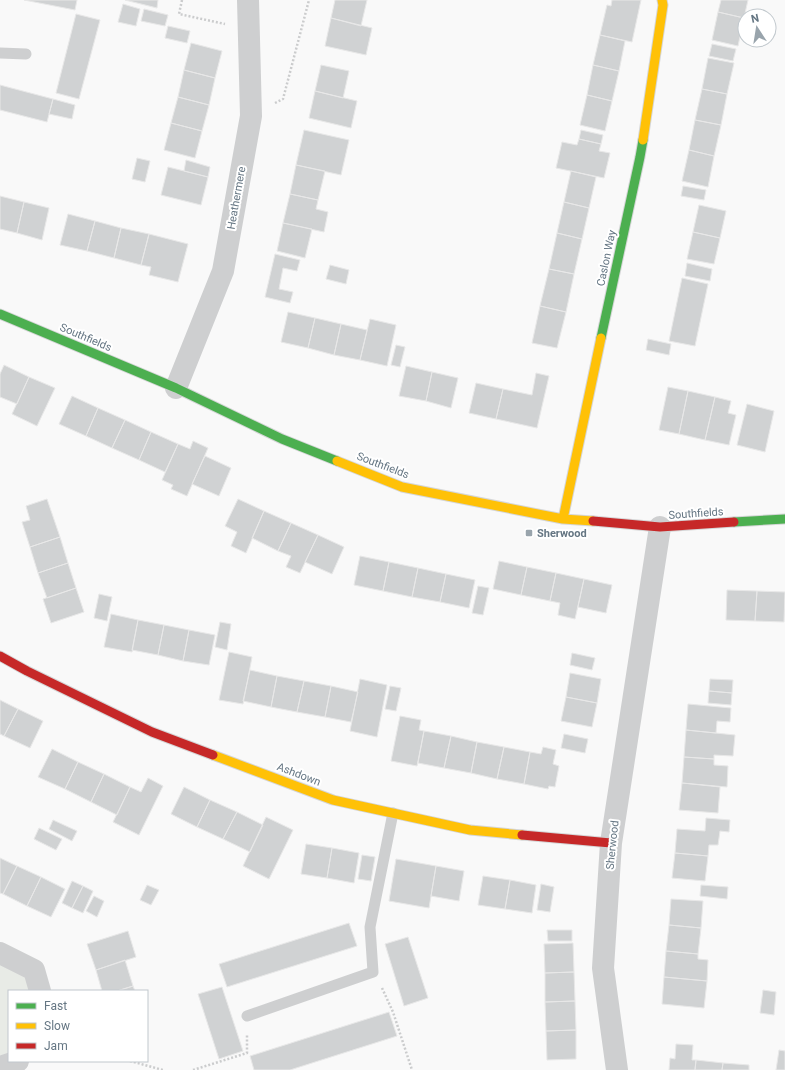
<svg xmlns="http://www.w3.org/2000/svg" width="785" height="1070" font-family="Roboto,sans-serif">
	<rect width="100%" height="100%" fill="#f9f9f9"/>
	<path fill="#e8ebe6" d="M0,955L23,965L38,991H9V1053L0,1056Z"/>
	<path fill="#d0d2d3" stroke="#e8e8e8" d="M24,0H77L75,10Z
		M125,0H158L157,8Z
		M335,0H367L361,26L331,18Z
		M612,0H641L632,42L600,35L607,5L611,6Z
		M721,0H748L744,18L718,12Z
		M123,4L140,9L136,26L118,22Z
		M144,9L168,15L165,26L141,21Z
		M718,12L744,18L738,46L712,40Z
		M76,14L100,20L79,99L56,93Z
		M331,18L372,28L366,55L325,46Z
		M168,26L190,31L187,43L165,38Z
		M600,35L625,41L619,71L593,65Z
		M191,43L222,51L215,78L184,70Z
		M712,44L736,49L733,61L709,56Z
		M708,58L734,63L727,94L702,89Z
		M321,65L349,71L343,98L315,91Z
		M593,65L619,71L612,101L587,95Z
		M184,70L215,78L209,105L178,97Z
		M0,85L53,99L47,122L0,110Z
		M702,89L727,94L721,125L695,120Z
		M315,91L357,101L351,128L309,118Z
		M587,95L612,101L605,131L580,125Z
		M178,97L209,105L202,131L171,123Z
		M53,99L75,105L72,119L49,114Z
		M695,120L721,125L714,156L689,150Z
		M171,123L202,131L195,158L164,150Z
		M304,130L349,140L341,175L296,165Z
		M581,130L603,135L601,144L579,139Z
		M579,139L601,144L599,151L610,153L604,178L556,168L562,142L577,145Z
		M689,150L714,156L708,187L682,181Z
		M137,158L150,161L145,182L132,179Z
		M186,160L210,167L208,177L184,171Z
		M296,165L325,171L318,200L290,194Z
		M168,167L208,177L201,205L161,195Z
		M571,171L596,177L589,208L564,202Z
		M683,186L706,190L704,200L681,196Z
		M290,194L318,200L316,209L328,212L324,232L283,223Z
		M0,196L24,202L17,233L0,229Z
		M24,202L49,208L42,240L17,233Z
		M564,202L589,208L582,239L557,233Z
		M699,205L726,211L720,238L693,232Z
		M68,214L95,221L87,251L60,245Z
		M95,221L121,228L114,258L87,251Z
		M283,223L312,229L305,258L277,251Z
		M121,228L149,234L141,265L114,258Z
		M693,232L720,238L714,264L687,259Z
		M557,233L582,239L574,274L549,269Z
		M149,234L188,244L178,282L149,275L151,267L141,265Z
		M275,254L300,260L297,271L283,268L279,289L293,292L290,303L265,297Z
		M687,263L712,269L710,281L685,276Z
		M330,265L349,270L346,284L326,279Z
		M549,269L574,274L566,312L540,306Z
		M682,278L708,284L695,346L669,341Z
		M540,306L566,312L557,348L532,343Z
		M288,312L315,318L308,348L281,342Z
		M315,318L341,324L334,355L308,348Z
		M370,319L396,325L387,366L360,360Z
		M341,324L367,330L360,360L334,355Z
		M648,339L671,344L669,355L646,350Z
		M396,345L405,347L400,367L391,365Z
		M4,365L29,377L17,404L0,397V374Z
		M406,366L432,372L426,401L399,396Z
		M432,372L458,378L451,408L426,401Z
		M536,373L549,376L537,428L496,419L503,389L532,395Z
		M29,377L55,388L37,426L12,414Z
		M476,383L503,389L496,419L469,413Z
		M668,387L688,391L679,434L659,430Z
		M688,391L715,397L705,440L679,434Z
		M72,396L98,408L86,436L59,424Z
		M715,397L731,401L728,413L736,415L729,445L705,440Z
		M747,404L774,411L765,452L737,445Z
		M98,408L125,420L112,448L86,436Z
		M125,420L151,432L139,460L112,448Z
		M151,432L178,444L165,472L139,460Z
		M193,441L208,448L187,496L171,489L173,485L162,480L178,444L190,449Z
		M205,456L231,468L219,496L192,484Z
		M47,499L60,537L30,547L22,522L30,520L26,506Z
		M238,499L264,511L246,553L231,546L237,532L225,526Z
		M264,511L291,523L278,551L252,538Z
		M291,523L318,535L300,573L286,567L291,556L278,551Z
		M318,535L344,547L332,574L305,562Z
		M60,537L68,563L38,573L30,547Z
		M360,556L389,562L383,591L354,585Z
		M499,561L527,567L521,595L493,589Z
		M389,562L418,568L412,597L383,591Z
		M68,563L76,588L47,598L38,573Z
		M527,567L556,573L550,601L521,595Z
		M418,568L446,574L440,602L412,597Z
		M556,573L584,579L575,619L558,615L560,603L550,601Z
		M446,574L475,580L469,608L440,602Z
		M584,579L612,585L606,613L578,607Z
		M478,586L489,588L483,615L472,613Z
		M76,588L84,612L51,623L43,599Z
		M727,590L757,591L755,621L726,620Z
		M757,591L785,592L784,622L755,621Z
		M99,594L112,597L107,621L94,618Z
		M111,614L138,620L132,652L104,647Z
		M138,620L164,625L158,655L132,650Z
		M220,622L231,624L227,650L215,647Z
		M164,625L189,630L183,661L158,655Z
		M189,630L215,635L209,665L183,661Z
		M229,652L252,657L243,704L219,700Z
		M572,653L595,658L592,670L570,665Z
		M250,670L277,676L271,707L243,701Z
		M570,673L601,679L597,703L566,697Z
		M277,676L304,681L297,712L271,707Z
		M360,679L387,685L377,737L350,731Z
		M710,679L733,680L732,693L709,691Z
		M304,681L331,686L325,717L297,712Z
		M331,686L358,692L351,722L325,717Z
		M390,686L401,688L396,711L385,709Z
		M709,691L732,693L731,705L708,703Z
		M566,697L597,703L592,727L561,721Z
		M0,700L18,709L4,736L0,734Z
		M688,704L731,708L730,722L717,721L716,733L686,730Z
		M18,709L43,721L30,748L4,736Z
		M400,716L421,720L419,730L424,731L417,766L391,761Z
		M686,730L735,735L733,756L714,755V759L684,757Z
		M424,731L451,736L444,768L418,763Z
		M564,734L588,739L585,753L561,748Z
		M451,736L477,742L471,773L444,768Z
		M477,742L504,747L497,779L471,773Z
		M504,747L530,752L524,784L497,779Z
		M543,747L556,750L553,764L559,766L555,787L549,786L548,789L524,784L530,752L541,754Z
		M52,749L78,762L65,789L38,777Z
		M684,757L714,759V765L728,766L727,787L682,783Z
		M78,762L104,774L91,802L65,789Z
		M104,774L130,787L117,815L91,802Z
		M148,778L163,786L139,835L113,822L130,787L141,792Z
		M682,783L720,787L718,813L679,810Z
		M184,787L210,800L197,827L171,814Z
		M210,800L237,812L223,839L197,827Z
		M237,812L263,825L250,852L223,839Z
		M266,817L293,830L269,879L243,866Z
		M706,818L730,820L729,832L720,831L718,845H709L708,856L675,853L677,829L705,831Z
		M53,820L77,831L72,841L49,829Z
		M39,828L62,839L56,850L34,839Z
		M306,844L332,848L327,878L301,874Z
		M332,848L359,853L354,883L327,878Z
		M675,853L708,856L705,881L672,878Z
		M362,855L375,857L371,881L358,879Z
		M0,858L17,866L3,894L0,893Z
		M396,859L436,866L429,908L389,901Z
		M17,866L41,877L27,906L3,894Z
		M436,866L464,871L459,901L431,896Z
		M483,876L510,880L505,909L478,905Z
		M41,877L65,889L51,917L27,906Z
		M510,880L536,885L532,913L505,909Z
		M72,881L83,886L72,908L62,903Z
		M541,884L554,887L550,912L537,910Z
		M147,885L159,890L151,905L140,900Z
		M701,885L728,887L727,899L700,896Z
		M83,886L93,891L83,913L72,908Z
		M94,896L104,901L97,917L86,911Z
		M671,899L703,901L701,928L669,925Z
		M349,923L357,946L227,987L219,964Z
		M669,925L701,928L698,954L666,951Z
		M547,930H572V941H548Z
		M128,931L136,957L96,970L87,944Z
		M408,937L428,998L404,1006L385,944Z
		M573,943L574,972L545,973L544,944Z
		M666,951L698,954V959L708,960L707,981L664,977Z
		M125,960L133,986L117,991H102L96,970Z
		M574,972L575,1001L545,1002V973Z
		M664,977L707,981L704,1008L662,1004Z
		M133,986L135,991H117Z
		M222,987L243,1051L219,1059L198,994Z
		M763,990L776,992L774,1015L760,1013Z
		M575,1001L576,1030L546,1031L545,1002Z
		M389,1012L397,1036L290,1070H254L250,1056Z
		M576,1030V1059L547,1060L546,1031Z
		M676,1044L693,1045L692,1060H696L695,1070H669L670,1058L675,1059Z
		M779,1050L785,1051V1070H776Z
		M696,1060L723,1063L722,1070H695Z
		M723,1063L749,1065V1070H722Z"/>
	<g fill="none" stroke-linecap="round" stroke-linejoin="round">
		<defs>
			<path id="fast" d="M0,314L176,388L282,439L337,461
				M601,338L640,157L643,140
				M734,522L785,519"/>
			<path id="slow" d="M643,140L663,5L662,0
				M337,461L402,487L563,519L593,521
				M563,519L601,338
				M213,755L333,800L470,830L522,835"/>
			<path id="jam" d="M593,521L660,527L734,522
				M0,656L27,671L152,732L213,755
				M522,835L611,843"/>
		</defs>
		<use href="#fast" stroke="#d5d6d7" stroke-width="11"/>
		<use href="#slow" stroke="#d5d6d7" stroke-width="11"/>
		<use href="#jam" stroke="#d5d6d7" stroke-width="11"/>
		<path stroke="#cbcccd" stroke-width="2.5" stroke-dasharray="2 2" stroke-linecap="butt" d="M182,0L179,14L225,24
			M275,103L283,99L309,0
			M382,988L393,1012L412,1070
			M130,1061L163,1070
			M193,1070L247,1053V1034"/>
		<path stroke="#cecfd0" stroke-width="11" d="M0,53L26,54
			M247,1016L373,972L370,927L393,813"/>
		<path stroke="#cecfd0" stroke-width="22" d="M176,388L223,271L251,116L248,0
			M0,953L34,970L40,991
			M0,1067L18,1061
			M617,1070L603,968L611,843L660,527"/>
		<use href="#fast" stroke="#4caf50" stroke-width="9"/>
		<use href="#slow" stroke="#ffc107" stroke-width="9"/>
		<use href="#jam" stroke="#c62828" stroke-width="9"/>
	</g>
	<rect fill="#99a4ac" stroke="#fff" stroke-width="1.5" x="525" y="529" width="8" height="8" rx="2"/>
	<g text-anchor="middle" stroke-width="4" stroke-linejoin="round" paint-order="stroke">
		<g font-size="11" fill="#657683" stroke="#fff">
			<text transform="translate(236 198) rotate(-80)" y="4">Heathermere</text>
			<text transform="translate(606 258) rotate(-78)" y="4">Caslon Way</text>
			<text transform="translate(86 337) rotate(23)" y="4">Southfields</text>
			<text transform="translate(383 465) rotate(21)" y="4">Southfields</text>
			<text transform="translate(696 513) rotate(-4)" y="4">Southfields</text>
			<text transform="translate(299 774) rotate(21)" y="4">Ashdown</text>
			<text transform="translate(612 845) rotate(-84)" y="4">Sherwood</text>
		</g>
		<g font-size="11" font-weight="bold" fill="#657683" stroke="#fff" text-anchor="start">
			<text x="537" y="537">Sherwood</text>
		</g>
	</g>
	<rect x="8" y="990" width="140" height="72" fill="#ffffff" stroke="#c1c8cd"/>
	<rect x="16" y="1003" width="20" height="6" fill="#4caf50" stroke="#c1c8cd"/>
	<text x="44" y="1010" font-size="12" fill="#657683">Fast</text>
	<rect x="16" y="1023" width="20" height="6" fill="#ffc107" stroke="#c1c8cd"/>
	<text x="44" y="1030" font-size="12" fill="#657683">Slow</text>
	<rect x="16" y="1043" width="20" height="6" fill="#c62828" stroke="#c1c8cd"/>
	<text x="44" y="1050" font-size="12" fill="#657683">Jam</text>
	<g transform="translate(757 28) rotate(348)"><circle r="19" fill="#ffffff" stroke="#c1c8cd"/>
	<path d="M0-3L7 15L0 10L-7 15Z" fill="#99a4ac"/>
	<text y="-6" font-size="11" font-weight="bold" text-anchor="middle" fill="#657683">N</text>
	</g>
</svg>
